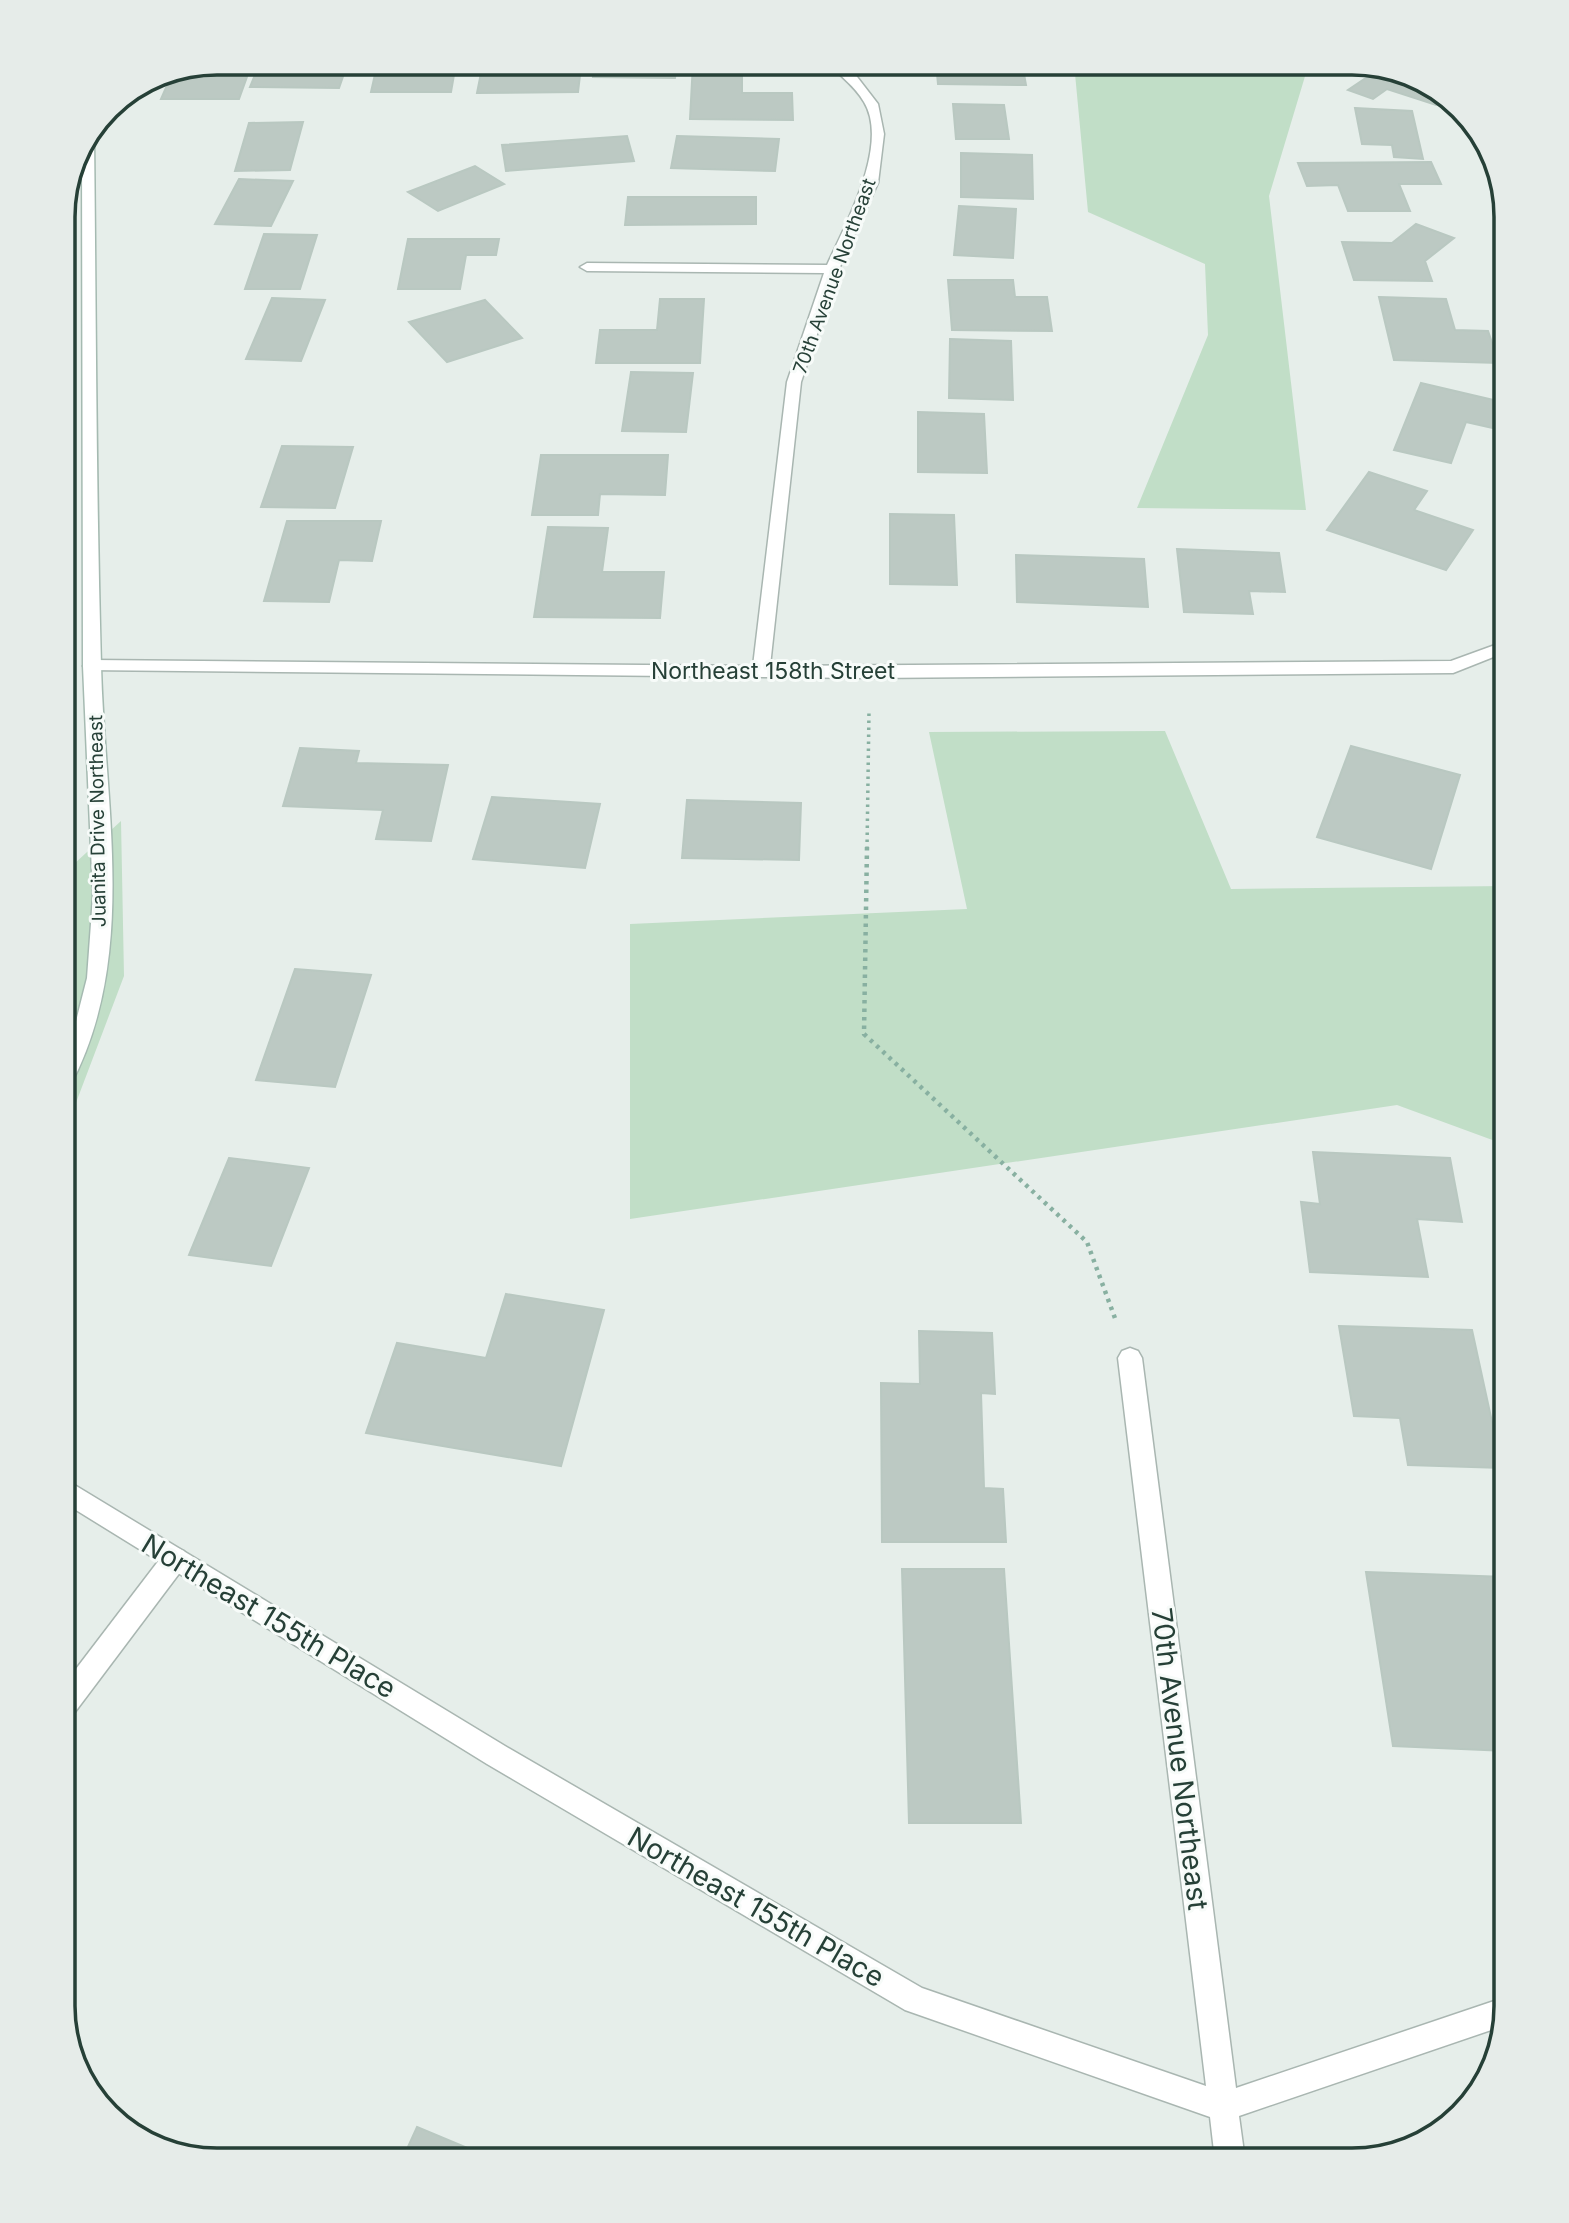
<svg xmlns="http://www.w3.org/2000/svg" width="1569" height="2223" font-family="Inter,sans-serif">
	<rect width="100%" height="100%" fill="#e6eeea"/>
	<path fill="#c1dec7" d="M1074,63H1309L1269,196L1306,510L1137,508L1208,335L1205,264L1088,212Z
		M1165,731L1231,889L1506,886V1145L1397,1105L630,1219V924L967,909L929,732Z
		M121,821L124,976L63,1137V874Z"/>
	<path fill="#bcc9c3" stroke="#b9c8c1" stroke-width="2" d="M483,63L581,67L578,92L477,93Z
		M595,63H677L675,78L593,77Z
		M693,63H742V93H792L793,120L690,119Z
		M936,63H1022L1026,85L938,84Z
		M259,65H347L339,88L250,87Z
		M455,69L451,92H371L376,70Z
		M1379,69L1429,84L1445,99L1436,105L1387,89L1373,99L1348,90Z
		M172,74H248L239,99H161Z
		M953,104L1004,105L1009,139H956Z
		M1355,108L1412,111L1423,159L1394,157L1392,145L1362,144Z
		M303,122L290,170L235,171L249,123Z
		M627,136L634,161L506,171L502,145Z
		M677,136L779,139L775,171L671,168Z
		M961,153L1032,155L1033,199L961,197Z
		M1431,162L1441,184H1399L1410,211H1348L1338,185L1307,186L1298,163Z
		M475,166L504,184L438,211L408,192Z
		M239,179L293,181L271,226L215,224Z
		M628,197H756V224L625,225Z
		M959,206L1016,209L1013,258L954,255Z
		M1416,224L1454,238L1425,261L1432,281L1354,280L1342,242L1392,243Z
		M264,234L317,235L300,289H245Z
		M408,239H499L496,255H466L460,289H398Z
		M948,280H1013L1015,297H1047L1052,331L952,330Z
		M1379,297L1446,299L1455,330L1488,331L1499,363L1394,360Z
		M272,298L325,300L301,361L246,359Z
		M660,299H704L700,363H596L600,330H657Z
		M485,300L522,338L447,362L409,322Z
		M950,339L1011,341L1013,400L949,398Z
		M631,372L693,373L686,432L622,431Z
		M1421,383L1502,402L1493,428L1466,422L1451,463L1394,450Z
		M918,412L984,414L987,473L918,472Z
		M282,446L353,447L335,508L261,507Z
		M541,455H668L665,495L600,494L598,515H532Z
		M1369,472L1427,491L1414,510L1473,530L1446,570L1327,530Z
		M890,514L954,515L957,585L890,584Z
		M287,521H381L372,561L339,560L329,602L264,601Z
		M548,527L608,528L602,572H664L660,618L534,617Z
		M1177,549L1279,553L1285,592L1249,591L1253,614L1184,612Z
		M1016,555L1144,559L1148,607L1017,602Z
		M1351,746L1460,775L1431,869L1317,837Z
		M300,748L359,751L356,763L448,765L431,841L376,839L383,810L283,806Z
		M492,797L600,804L585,868L473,859Z
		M687,800L801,803L799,860L682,858Z
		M295,969L371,975L335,1087L256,1080Z
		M1313,1152L1450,1158L1462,1222L1417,1219L1428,1277L1310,1272L1301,1202L1320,1204Z
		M229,1158L309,1168L271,1266L189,1255Z
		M506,1294L604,1310L561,1466L366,1433L397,1343L486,1358Z
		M1339,1326L1472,1330L1502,1468L1408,1465L1400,1418L1354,1416Z
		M919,1331L992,1333L995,1394L981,1393L984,1488L1003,1489L1006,1542H882L881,1383L920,1384Z
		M902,1569H1004L1021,1823H909Z
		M1366,1572L1506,1577V1690H1501L1506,1712V1751L1393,1746Z
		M417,2127L496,2160H402Z"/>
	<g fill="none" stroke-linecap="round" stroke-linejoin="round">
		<defs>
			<path id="lane" d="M175,1547L184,1551L187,1559L184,1567L72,1716L63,1720V1686L166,1551Z"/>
			<path id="street" d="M828,63H842L851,69L878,104L884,134L878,183L839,269L801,382L770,666L1451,661L1506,641V652L1453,673L870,678L86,670L83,666L92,660L753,666L787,382L824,273L587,271L580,267L587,263L827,265C845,225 890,145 864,102C855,86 840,76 828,63Z
				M1130,1348L1138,1351L1142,1358L1236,2088L1506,1997L1500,2027L1239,2116L1245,2160H1215L1210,2117L905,2010L487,1764L63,1502V1478L505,1746L922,1988L1206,2086L1118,1358L1122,1351Z"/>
			<path id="secondary" d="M91,133L94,136C96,312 96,489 101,665C104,803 139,957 70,1086L63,1088V1057L71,1041L87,978L93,896L83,666L82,145Z"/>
		</defs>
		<use href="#lane" stroke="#a9b6b1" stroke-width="3"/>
		<use href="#street" stroke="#a9b6b1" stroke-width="3"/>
		<use href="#secondary" stroke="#a5bab1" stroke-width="3"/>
		<path stroke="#88b0a1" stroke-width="2.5" stroke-dasharray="2 3.5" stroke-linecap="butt" d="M115,102L117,100"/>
		<path stroke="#88b0a1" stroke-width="3.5" stroke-dasharray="2.5 4.5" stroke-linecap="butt" d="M867,849L869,711"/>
		<path stroke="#88b0a1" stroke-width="4.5" stroke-dasharray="3.5 5" stroke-linecap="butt" d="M867,847L864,1034L1087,1242L1116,1321"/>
		<use href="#lane" fill="#fff" fill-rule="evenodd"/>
		<use href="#street" fill="#fff" fill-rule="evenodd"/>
		<use href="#secondary" fill="#fff" fill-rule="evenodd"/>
	</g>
	<g text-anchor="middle" stroke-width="6" stroke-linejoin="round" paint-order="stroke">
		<g font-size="19" fill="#264037" stroke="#f7fbf9">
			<text transform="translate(834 276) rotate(-70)" y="7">70th Avenue Northeast</text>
			<text transform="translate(97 821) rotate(-91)" y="7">Juanita Drive Northeast</text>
		</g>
		<g font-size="23" fill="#264037" stroke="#f7fbf9">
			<text x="773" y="679">Northeast 158th Street</text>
		</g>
		<g font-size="28" fill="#264037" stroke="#f7fbf9">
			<text transform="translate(269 1616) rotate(31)" y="10">Northeast 155th Place</text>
			<text transform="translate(1180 1759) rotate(83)" y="10">70th Avenue Northeast</text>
			<text transform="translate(756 1907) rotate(30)" y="10">Northeast 155th Place</text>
		</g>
	</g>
	<path d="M0 0H1569V2223H0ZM217 75H1352A142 142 0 0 1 1494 217V2006A142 142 0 0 1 1352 2148H217A142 142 0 0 1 75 2006V217A142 142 0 0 1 217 75Z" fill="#e6ece9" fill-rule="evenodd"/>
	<path fill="none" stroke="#264037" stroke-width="3.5" d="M217 75H1352A142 142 0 0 1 1494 217V2006A142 142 0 0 1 1352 2148H217A142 142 0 0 1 75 2006V217A142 142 0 0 1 217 75Z"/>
</svg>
